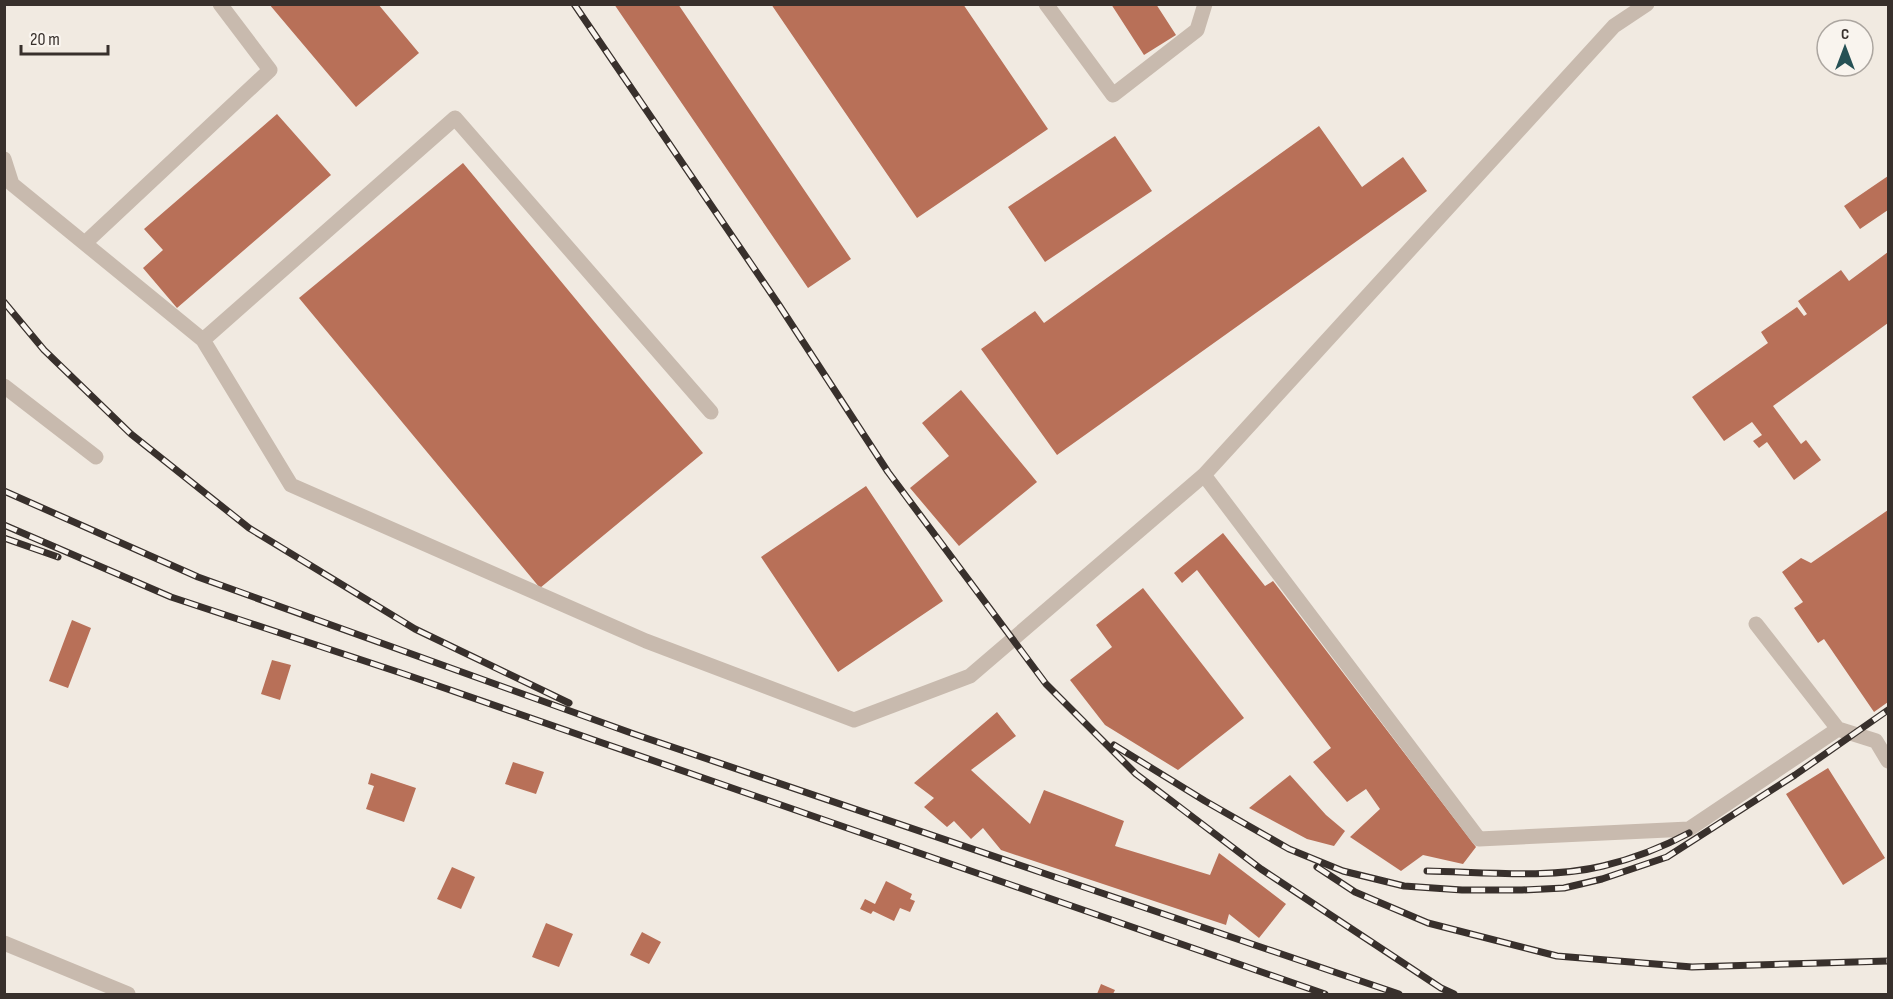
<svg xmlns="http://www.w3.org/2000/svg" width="1893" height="999" font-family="'Sofia Sans Condensed',sans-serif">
	<rect width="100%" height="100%" fill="#f1eae1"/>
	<path fill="#b87058" d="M269,4H378L419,53L356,107Z
		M614,4H678L851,259L808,288Z
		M771,4H963L1048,129L917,218Z
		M1111,4H1156L1176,35L1144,55Z
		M277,114L331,175L177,308L143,268L163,250L144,229Z
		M1319,126L1362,187L1403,157L1427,191L1057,455L981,349L1035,311L1044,323Z
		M1115,136L1152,191L1045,262L1008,207Z
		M463,163L703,453L540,588L299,298Z
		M1888,176V210L1860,229L1844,206Z
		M1888,252V323L1773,406L1801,444L1806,440L1821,460L1794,480L1767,442L1759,448L1753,441L1762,435L1752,422L1724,441L1692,397L1768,343L1761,332L1797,307L1804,316L1807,314L1798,301L1841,270L1849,281Z
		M961,390L1037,482L959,546L910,488L949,456L922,423Z
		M866,486L943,601L838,672L761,557Z
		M1888,510V702L1874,712L1824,639L1818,643L1794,608L1803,602L1782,572L1801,558L1811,563Z
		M1223,533L1265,586L1273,581L1476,847L1463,864L1423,855L1401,871L1350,837L1380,809L1366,789L1347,802L1313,762L1331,748L1197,570L1182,583L1174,573Z
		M1143,588L1244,718L1178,770L1105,725L1070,680L1112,647L1096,625Z
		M72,620L91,628L68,688L49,681Z
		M272,660L291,665L280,700L261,694Z
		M997,712L1016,736L971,770L1030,824L1044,790L1124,821L1115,846L1210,875L1219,853L1286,904L1259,938L1229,914L1226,925L1001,850L983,828L971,839L954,821L947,827L924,807L934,798L914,783Z
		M513,762L544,772L536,794L505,784Z
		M1828,768L1885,858L1843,885L1786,794Z
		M371,773L416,788L404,822L366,809L374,786L368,784Z
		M1290,775L1326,815L1345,831L1334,846L1307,839L1249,808Z
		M452,867L475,877L461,909L437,899Z
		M886,881L912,894L910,899L915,901L910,912L900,908L894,921L873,911L871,914L860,909L865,899L875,904Z
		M546,923L573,934L559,967L532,957Z
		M642,932L661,942L649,964L630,955Z
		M1101,984L1115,990L1113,994H1097Z"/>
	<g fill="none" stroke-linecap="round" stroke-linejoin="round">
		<path stroke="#c8baae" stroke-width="15" d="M1046,4L1113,95L1197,30L1205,4
			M1647,4L1614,26L1204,475L1479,839L1689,829L1838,729L1756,624
			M4,159L12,184L203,340
			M85,243L270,70L220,4
			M4,386L96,457
			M711,412L455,118L203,340L291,485L646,641L854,720L970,676L1204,475
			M1838,729L1876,741L1888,761
			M4,943L128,994"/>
		<defs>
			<path id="rail" d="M574,4L779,305L888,472L1046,684L1136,774L1261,869L1441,988L1454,994
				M4,302L44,350L131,434L249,528L415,629L569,703
				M4,491L198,577L634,734L1399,994
				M4,525L171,597L404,674L1325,994
				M4,538L58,557
				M1114,745L1205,801L1289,849L1343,871L1404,886L1462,890H1522L1564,888L1602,879L1667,857L1795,775L1888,710
				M1317,867L1355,892L1428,923L1557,956L1692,967L1888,961
				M1427,871C1482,872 1550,879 1603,866C1632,859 1663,847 1689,833"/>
		</defs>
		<use href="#rail" stroke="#38302c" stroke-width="7"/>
		<use href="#rail" stroke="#f9f4ee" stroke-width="4.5" stroke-dasharray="14" stroke-linecap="butt"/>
	</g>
	<rect width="1893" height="999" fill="none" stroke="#38302c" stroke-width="12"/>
	<g transform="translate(1845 48)"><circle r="28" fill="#f9f4ee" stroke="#aca6a0" stroke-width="1.5"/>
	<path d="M0-4.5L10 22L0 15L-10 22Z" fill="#265155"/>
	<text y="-9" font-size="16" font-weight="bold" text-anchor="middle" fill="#38302c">С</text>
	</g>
	<path d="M21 45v9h87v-9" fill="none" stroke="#38302c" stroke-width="3"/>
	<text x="30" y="45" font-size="18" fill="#38302c" stroke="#f9f4ee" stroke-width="4.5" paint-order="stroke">20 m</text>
</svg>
